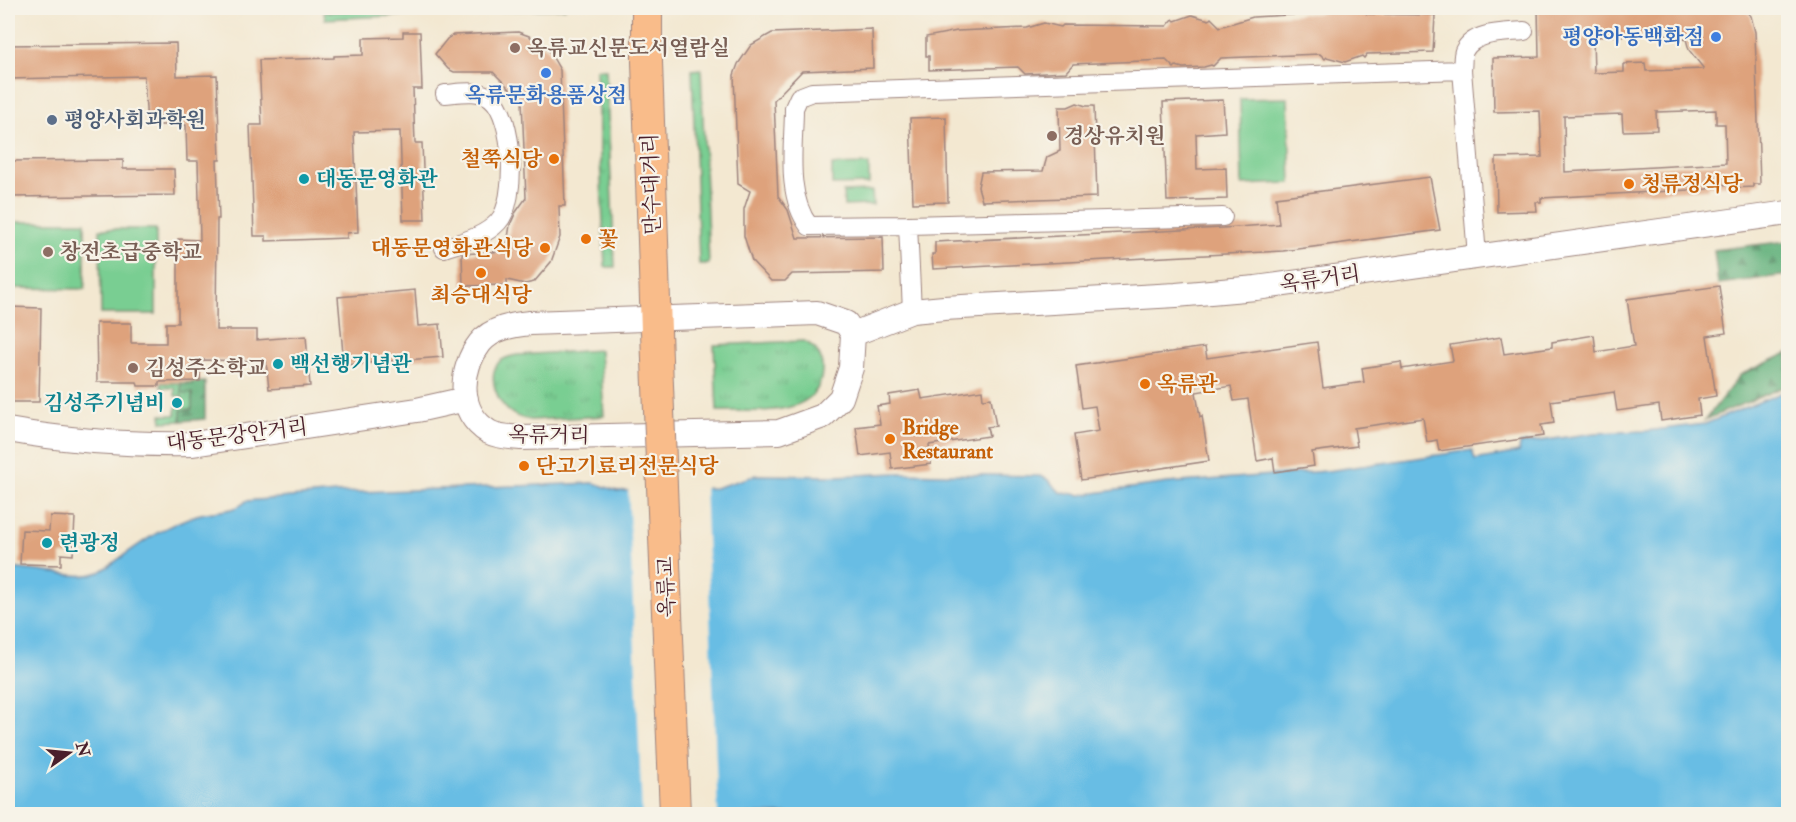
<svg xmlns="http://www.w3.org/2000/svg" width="1796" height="822" font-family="'IM FELL Double Pica','Noto Serif KR',serif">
	<defs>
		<pattern id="grass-tufts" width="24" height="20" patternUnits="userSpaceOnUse" patternTransform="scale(1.5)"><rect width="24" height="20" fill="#79ce92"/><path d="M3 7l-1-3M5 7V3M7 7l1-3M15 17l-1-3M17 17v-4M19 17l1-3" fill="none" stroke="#6ab07e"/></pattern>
		<pattern id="forest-firs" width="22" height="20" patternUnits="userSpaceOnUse" patternTransform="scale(1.5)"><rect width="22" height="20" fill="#62b17c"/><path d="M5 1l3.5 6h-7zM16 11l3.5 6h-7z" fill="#538f66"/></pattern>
	</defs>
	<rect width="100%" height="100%" fill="#f7f3e8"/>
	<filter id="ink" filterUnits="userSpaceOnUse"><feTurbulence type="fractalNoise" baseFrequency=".0167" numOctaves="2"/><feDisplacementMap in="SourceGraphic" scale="12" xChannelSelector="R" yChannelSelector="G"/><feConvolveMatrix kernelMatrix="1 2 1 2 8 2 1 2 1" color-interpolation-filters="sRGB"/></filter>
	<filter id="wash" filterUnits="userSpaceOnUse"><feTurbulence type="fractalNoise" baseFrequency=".008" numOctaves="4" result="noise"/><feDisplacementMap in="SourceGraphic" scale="24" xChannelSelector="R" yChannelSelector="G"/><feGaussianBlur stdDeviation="1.35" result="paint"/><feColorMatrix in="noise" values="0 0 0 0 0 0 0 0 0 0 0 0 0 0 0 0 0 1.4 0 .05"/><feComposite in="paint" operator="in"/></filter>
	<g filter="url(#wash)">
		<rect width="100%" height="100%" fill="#f3e8d1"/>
		<path fill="url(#grass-tufts)" stroke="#62765e" stroke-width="1.5" d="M424,8H566L325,19L324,12Z
			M596,69H606L615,267H605Z
			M701,69L709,264H699L692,70Z
			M804,341C816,347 823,357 822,371C820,420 750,410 717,411L714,345Z
			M600,350L604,416L531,420C524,419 519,418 513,414C498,405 486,377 499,362C504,358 511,356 517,355Z
			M161,383H181V392H192V410H181V421L162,422L161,415H176V407L182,406V396H175V388H161Z"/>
		<path fill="url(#forest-firs)" stroke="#566854" stroke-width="1.5" d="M1788,241V275L1718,284L1714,250Z
			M1788,353V385L1705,420L1740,375Z
			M205,382V419L181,421V410L192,409V393H181V383Z"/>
		<path fill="#79ce92" stroke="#62765e" stroke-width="1.5" d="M1288,98L1291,183L1242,185L1240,99Z
			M869,164V184L832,185V165Z
			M872,191L873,205L844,206L843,192Z
			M8,222H85V289L8,288Z
			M100,229H156V314H101Z"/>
		<path fill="#67bde4" stroke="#586e88" stroke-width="1.5" d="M1788,390V814H8V568C21,569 34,570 47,572C66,574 81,579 100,572C134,549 157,528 197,515C213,510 235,513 246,501L336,493L594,483L617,491L715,488L757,475L837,476L897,473L1040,476L1047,479L1060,492L1080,495L1168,483L1327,471L1472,450L1475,460L1519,452L1520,444L1594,433L1646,431L1705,424Z"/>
		<path fill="#f3e8d1" d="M705,485L718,814H642L628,487Z"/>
		<g id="blocks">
			<path fill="#dea27c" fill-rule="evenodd" d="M1339,8H1350L1360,11L1362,9L1367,14L1435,15L1433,52L1367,54L1364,58L1362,56L1345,62L1327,57L1325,59L1320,54L1221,58L1213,66L1211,65L1204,67L1183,68L1176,66L1174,68L1166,60L1073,64L1066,72L1025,74L1018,67L929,70V56H926V37L957,31L1027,28L1044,23L1061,27L1063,25L1167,26L1173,19L1175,21L1192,15L1209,20L1211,18L1220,27L1253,17L1321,13L1324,11L1326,12Z
				M1538,8H1744L1751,16L1755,32L1760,184H1753V187L1733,188V184L1708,186V189L1541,198V202H1536L1537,211L1497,212L1496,158L1542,157L1540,111L1494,112L1493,58L1539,57ZM1671,34V40L1686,39L1689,50L1704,69L1646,71L1645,63L1624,64V72L1594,73L1593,37ZM1716,110V124H1725L1726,163L1565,172L1564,116L1622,114L1623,131L1657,130L1656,112Z
				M872,29L873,68L802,71L774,100L778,196L788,210L797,238L883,237L884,272L792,274L785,281H771L752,261L744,236V209L750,191L738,184L734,75L738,64L751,45L772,33Z
				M403,32H420L422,89H413L415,143H422L425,220H403L400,131L354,132L358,232L347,233V238L266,241V236H254L250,125H262L259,60L334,58V56L363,55V38L403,37Z
				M518,32L529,36L548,49L560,70L565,206H559L560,237L551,262L534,282L525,284L507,280V285L463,286L462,254L506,251L510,225L516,212L526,198L522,101L493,72H454L448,69L435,54L447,39L453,35Z
				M176,43L177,76L217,75L220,160H217L219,219H217L216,330H257V340L306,336L310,386L269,389L266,361L200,360V381L159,382V386H138L137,382H97L96,323H131V343H166V323H178V239L200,240L198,161H187L186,125H147L144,76L8,79V45Z
				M1223,100L1225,132L1196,134L1197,169L1226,168L1227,199L1167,201L1163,102Z
				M1077,103L1086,106H1094L1097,197L982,201L978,187L981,172L1043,171L1047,157L1060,151L1059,107H1068Z
				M946,117L948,202L913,203L910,118Z
				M123,160V169H174L175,195L8,197V161Z
				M1430,177L1440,230L1283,251L933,269L932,254H935V242L1223,228L1279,224L1276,197Z
				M1719,286L1726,333L1707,336L1716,396L1698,399L1700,415L1661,421L1659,405L1617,411L1614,392L1551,401L1554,423L1541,425L1543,436L1439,451L1437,440L1427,442L1423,418L1354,428L1357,446L1312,452L1314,466L1275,472L1273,458L1257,461L1248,399L1234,401L1231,386L1196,392L1200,417L1202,416L1209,461L1081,480L1074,435L1099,431L1095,406L1082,408L1076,366L1205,347L1207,358L1317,342L1323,388L1364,382L1362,368L1401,362L1402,369L1453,361L1450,345L1501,337L1504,354L1552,347V342L1594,335L1596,352L1634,346L1627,299Z
				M415,290L418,326L440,324L443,357L344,365L338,297Z
				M8,307L41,308L39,402H8Z
				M920,390L922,399L982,390L983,399L991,398L996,426L987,427L989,436L929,445L931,464L892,469L890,452L860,456L856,427L880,424L877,406L890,404L889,395Z
				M50,516L75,517L73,555L61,554V565L20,564L22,530L49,531Z"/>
		</g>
	</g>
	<g filter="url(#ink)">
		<use href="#blocks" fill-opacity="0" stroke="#9e847e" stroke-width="1.5"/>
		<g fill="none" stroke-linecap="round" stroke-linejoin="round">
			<defs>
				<path id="minor" d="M1462,70C1463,64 1462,56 1464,51C1474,31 1505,33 1524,31
					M908,225L1223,217
					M444,248C462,242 484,237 498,222C518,201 514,116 491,98C479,89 459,93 445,94
					M912,311L908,225L809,226C785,194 794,145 794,108L799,97L812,92L1462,70L1477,256"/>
				<path id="tertiary" d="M817,313L846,323L853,334L851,368L841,398L823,416L779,432L521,438C511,437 498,437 489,432C457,413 459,370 480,343C492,328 513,325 530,323Z
					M853,334L912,311L944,308L1176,295L1256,288L1788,213
					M8,430C69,441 131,445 193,444L417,410L466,399"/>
				<path id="primary" d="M647,8V62L657,360"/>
			</defs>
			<use href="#minor" stroke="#9e847e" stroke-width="20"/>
			<use href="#tertiary" stroke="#9e847e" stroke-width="26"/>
			<use href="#primary" stroke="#9e847e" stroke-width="32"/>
			<use href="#minor" stroke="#fff" stroke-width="18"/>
			<use href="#tertiary" stroke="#fff" stroke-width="24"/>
			<use href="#primary" stroke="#f9bc8a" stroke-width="30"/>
			<defs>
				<path id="primary-bridge" d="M657,360L675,814"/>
			</defs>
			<use href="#primary-bridge" stroke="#9e847e" stroke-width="32" stroke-linecap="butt"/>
			<use href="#primary-bridge" stroke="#f9bc8a" stroke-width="30"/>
		</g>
	</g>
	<g fill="#3f7fe0" stroke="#f7f3e8" stroke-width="2">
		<circle cx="1716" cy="37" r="6"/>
		<circle cx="546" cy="73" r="6"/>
	</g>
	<g fill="#8d6e63" stroke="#f7f3e8" stroke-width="2">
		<circle cx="515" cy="48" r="6"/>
		<circle cx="1052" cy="136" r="6"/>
		<circle cx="48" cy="252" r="6"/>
		<circle cx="133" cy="368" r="6"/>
	</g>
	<circle fill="#5c6f8a" stroke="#f7f3e8" stroke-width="2" cx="52" cy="120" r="6"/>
	<g fill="#e8710a" stroke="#f7f3e8" stroke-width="2">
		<circle cx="554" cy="159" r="6"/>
		<circle cx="1629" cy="184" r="6"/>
		<circle cx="586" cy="239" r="6"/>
		<circle cx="545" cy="248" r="6"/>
		<circle cx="481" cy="273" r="6"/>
		<circle cx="1145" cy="384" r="6"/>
		<circle cx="890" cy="439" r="6"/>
		<circle cx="524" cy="466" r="6"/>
	</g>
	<g fill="#0f9aa8" stroke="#f7f3e8" stroke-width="2">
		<circle cx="304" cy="179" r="6"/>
		<circle cx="278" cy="364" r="6"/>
		<circle cx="177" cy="403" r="6"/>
		<circle cx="47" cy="543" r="6"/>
	</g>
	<g text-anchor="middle" stroke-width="4.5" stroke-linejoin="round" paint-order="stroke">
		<g font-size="21" font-weight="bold" fill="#366cbe" stroke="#f7f3e8" text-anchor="end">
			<text x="1704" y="44">평양아동백화점</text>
			<text x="546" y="102" text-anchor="middle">옥류문화용품상점</text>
		</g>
		<g font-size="21" font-weight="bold" fill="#785e54" stroke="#f7f3e8" text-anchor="start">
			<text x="527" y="55">옥류교신문도서열람실</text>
			<text x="1064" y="143">경상유치원</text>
			<text x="60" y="259">창전초급중학교</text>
			<text x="145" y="375">김성주소학교</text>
		</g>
		<g font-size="21" font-weight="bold" fill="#4e5e75" stroke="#f7f3e8" text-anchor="start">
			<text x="64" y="127">평양사회과학원</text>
		</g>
		<g font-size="21" font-weight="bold" fill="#c56008" stroke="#f7f3e8" text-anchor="start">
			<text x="542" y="166" text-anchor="end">철쭉식당</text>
			<text x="1641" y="191">청류정식당</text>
			<text x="598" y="246">꽃</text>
			<text x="533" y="255" text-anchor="end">대동문영화관식당</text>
			<text x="481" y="302" text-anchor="middle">최승대식당</text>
			<text x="1157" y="391">옥류관</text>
			<text x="902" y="434">Bridge<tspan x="902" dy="24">Restaurant</tspan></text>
			<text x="536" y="473">단고기료리전문식당</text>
		</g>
		<g font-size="21" font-weight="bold" fill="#0d838f" stroke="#f7f3e8" text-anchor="start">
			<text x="316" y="186">대동문영화관</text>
			<text x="290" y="371">백선행기념관</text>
			<text x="165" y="410" text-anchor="end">김성주기념비</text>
			<text x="59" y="550">련광정</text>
		</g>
		<g font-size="21" fill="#4a1f2b" stroke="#f7f3e8">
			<text transform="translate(651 184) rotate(-92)" y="7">만수대거리</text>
			<text transform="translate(1320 279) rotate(-8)" y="7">옥류거리</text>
			<text transform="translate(237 435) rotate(-7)" y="7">대동문강안거리</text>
			<text transform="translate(549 435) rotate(1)" y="7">옥류거리</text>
			<text transform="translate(666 587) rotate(-92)" y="7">옥류교</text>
		</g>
	</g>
	<rect width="1796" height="822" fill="none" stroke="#f7f3e8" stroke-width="30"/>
	<g transform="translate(69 753) rotate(75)" stroke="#f7f3e8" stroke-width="4.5" paint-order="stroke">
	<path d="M0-4.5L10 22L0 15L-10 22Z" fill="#4a1f2b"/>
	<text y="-9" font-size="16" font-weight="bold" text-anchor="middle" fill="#4a1f2b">N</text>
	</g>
</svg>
